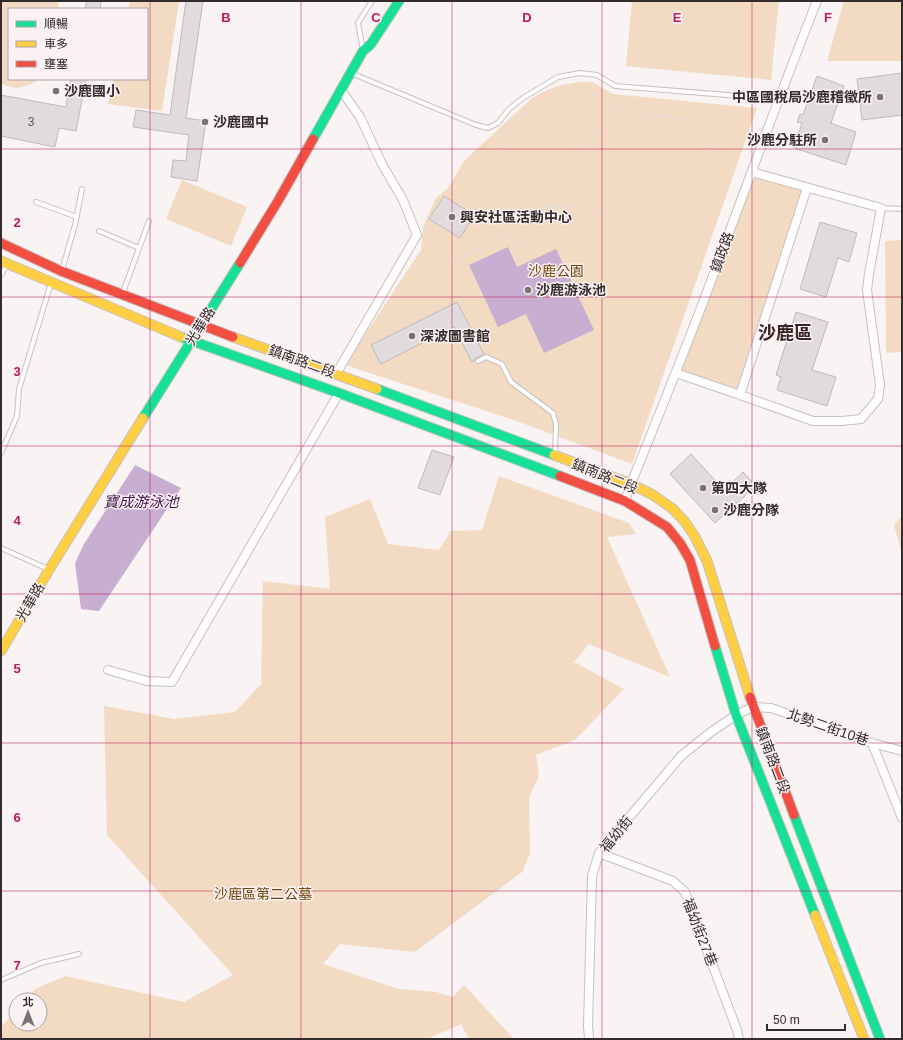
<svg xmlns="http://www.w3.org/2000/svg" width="903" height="1040" font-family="Arial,'Noto Sans TC',sans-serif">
	<rect width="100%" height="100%" fill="#f9f3f4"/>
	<path fill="#f2dbc2" d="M1,1H59L58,9H9V79H39C28,88 13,91 1,83Z
		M130,1H179L162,111L108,104L114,79H147V9H128Z
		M632,1H779L771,80L626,66Z
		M844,1H902V61H827Z
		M578,82H592L613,94L757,108L632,464L511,419L345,365L421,250L423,227L436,198L448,188L464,161L532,98C549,88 559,85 578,82Z
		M753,176L803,190L738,389L681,371Z
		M182,180L247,207L231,246L166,219Z
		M902,240V352L886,353L885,241Z
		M499,476L629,523L636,534L607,537L670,677L589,644L574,662L624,689L575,740L536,755L539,776L529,798L530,854L522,872L415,952L340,944L323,964L399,989L436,992L453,997L464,985L514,1039H469L461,1024L427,1039H1V1027L16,1010V1024H40V1000H25L35,989L65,976L184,1002L233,975L107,835L104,706L174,719L235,712L261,684L263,581L330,589L325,517L370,499L388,544L439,550L451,531L482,530Z
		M902,516V554L894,525Z"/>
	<path fill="#c8afd1" d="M508,247L517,267L556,249L594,330L544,353L526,314L498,327L469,265Z
		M135,465L181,488L99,611L81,609L75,563L84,544Z"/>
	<path fill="#e2dbde" stroke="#bfb9bb" d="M87,1H101L100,9H85Z
		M186,1H203L186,118L206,121L197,181L171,177L173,160L186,161L189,135L133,127L136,110L170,115Z
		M902,73V115L862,120L857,79Z
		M817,76L844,86L831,123H830L856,132L846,165L794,148L802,123L797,122L800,114L803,115Z
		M71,79H86L76,131L59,128L55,147L1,136V95L66,107Z
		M444,196L474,215L460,238L429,219Z
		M820,222L857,233L849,262L838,258L826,297L800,289Z
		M457,302L484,354L476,358L472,362L454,327L381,364L371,345Z
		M796,312L828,322L812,370L836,377L827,406L777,390L781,377L776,375Z
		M432,450L454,457L440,495L418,488Z
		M691,454L724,490L743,472L756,486L715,523L670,474Z"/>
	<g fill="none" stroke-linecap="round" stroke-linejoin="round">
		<defs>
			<path id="lane" d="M363,50L358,23L372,1
				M351,73L476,125L488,128L498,123L509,109L523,98L558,77L580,73L597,75L615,86L778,99
				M36,202L77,217
				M881,208L902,209
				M99,231L139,248
				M62,270L75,225L82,189
				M1,275L7,265
				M122,295L149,221
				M478,361L486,357L502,364L511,382L553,413L556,424L555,454
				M1,453L17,416L19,389L51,283
				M1,548L48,569
				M1,980L41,963L79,954"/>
			<path id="street" d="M752,172L881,208L869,274L867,290L880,385L878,399L861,419L842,421H813L740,395L807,188
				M676,373L740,395
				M336,374L417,235L403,200L382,164L360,117L341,90
				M625,501L631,484C659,414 688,344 714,273C748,182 781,91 817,1
				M108,670L147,681L172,682L339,393
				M872,743L902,818
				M599,853L673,881L685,892L737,1030L739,1039
				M589,1039L588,1026L592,876L599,853L681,756L711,732L736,715L753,707L771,708L813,722L872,743L902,751"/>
			<path id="fast" d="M313,139L363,51L371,44L399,1
				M181,337L339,393L560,476
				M377,389L554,455
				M143,418L240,263
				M715,646L736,715L815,915
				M794,815L880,1039"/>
			<path id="slow" d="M1,261L181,337
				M233,337L377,389
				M554,455L631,484L653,495L673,509L685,522L695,537L707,561L750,697
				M1,651L49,570L143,418
				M815,915L864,1039"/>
			<path id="jam" d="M1,243L61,271L233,337
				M240,263L278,201L313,139
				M560,476L625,501L667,527L680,543L690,560L715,646
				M750,697L794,815"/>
		</defs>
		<use href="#lane" stroke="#c8c0c1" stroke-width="6"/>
		<use href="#street" stroke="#c8c0c1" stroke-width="10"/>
		<use href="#fast" stroke="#c8c0c1" stroke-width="11"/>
		<use href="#slow" stroke="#c8c0c1" stroke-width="11"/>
		<use href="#jam" stroke="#c8c0c1" stroke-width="11"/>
		<path stroke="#dfdcdd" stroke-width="2" stroke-dasharray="2 3" stroke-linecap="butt" d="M616,108L637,113L694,120L705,130L712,143L711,166L689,197L684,212L683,235L681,242L689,247L687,262L705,270
			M547,205L616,108C606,100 595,90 582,90C577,90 571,93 567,94C540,102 504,121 500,152C500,156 498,161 499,164C502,175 515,196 525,200C533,204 546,206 555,206C562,207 569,204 576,206C612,213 648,226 681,242
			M445,262L466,255L509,233L522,247L534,229L554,206"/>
		<use href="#lane" stroke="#fefdfd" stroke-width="4"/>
		<use href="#street" stroke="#fefdfd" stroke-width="8"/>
		<use href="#fast" stroke="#16e098" stroke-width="9"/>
		<use href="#slow" stroke="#ffcf43" stroke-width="9"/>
		<use href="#jam" stroke="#f24e42" stroke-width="9"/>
	</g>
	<path fill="none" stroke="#c2185b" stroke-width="1" stroke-opacity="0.55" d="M150,1V1039M301,1V1039M452,1V1039M602,1V1039M752,1V1039M1,149H902M1,297H902M1,446H902M1,594H902M1,743H902M1,891H902"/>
	<g fill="#797172" stroke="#fbf1f2" stroke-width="1.5">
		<circle cx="56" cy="91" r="4"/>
		<circle cx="880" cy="97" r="4"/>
		<circle cx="205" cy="122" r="4"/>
		<circle cx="825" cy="140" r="4"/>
		<circle cx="452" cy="217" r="4"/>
		<circle cx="528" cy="290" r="4"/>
		<circle cx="412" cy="336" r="4"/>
		<circle cx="703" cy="488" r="4"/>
		<circle cx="715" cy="510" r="4"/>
	</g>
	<g text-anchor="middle" stroke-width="3" stroke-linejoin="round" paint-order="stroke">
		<g font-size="12" fill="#60585a">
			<text x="31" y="126">3</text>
		</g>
		<g font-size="14" font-weight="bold" fill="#342b2c" stroke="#fbf1f2" text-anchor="start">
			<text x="64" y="96">沙鹿國小</text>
			<text x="872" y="102" text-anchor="end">中區國稅局沙鹿稽徵所</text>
			<text x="213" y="127">沙鹿國中</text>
			<text x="817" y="145" text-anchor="end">沙鹿分駐所</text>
			<text x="460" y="222">興安社區活動中心</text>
			<text x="536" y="295">沙鹿游泳池</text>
			<text x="420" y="341">深波圖書館</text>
			<text x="711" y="493">第四大隊</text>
			<text x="723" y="515">沙鹿分隊</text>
		</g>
		<g font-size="14" fill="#342b2c" stroke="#fbf1f2">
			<text transform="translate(722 252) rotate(-70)" y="5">鎮政路</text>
			<text transform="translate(200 326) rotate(-58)" y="5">光華路</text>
			<text transform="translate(302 361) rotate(20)" y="5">鎮南路二段</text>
			<text transform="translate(605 476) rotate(22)" y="5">鎮南路二段</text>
			<text transform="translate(30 602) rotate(-60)" y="5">光華路</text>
			<text transform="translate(828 727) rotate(19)" y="5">北勢二街10巷</text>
			<text transform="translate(773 760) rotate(69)" y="5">鎮南路二段</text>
			<text transform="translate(616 834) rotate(-51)" y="5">福幼街</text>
			<text transform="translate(700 932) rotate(69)" y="5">福幼街27巷</text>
		</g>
		<g font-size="14" fill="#6e470d" stroke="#fbf1f2">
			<text x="556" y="276">沙鹿公園</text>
			<text x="263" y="899">沙鹿區第二公墓</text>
		</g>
		<g font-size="15" font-style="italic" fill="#3f144f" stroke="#fbf1f2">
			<text x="141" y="507">寶成游泳池</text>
		</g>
		<g font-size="18" font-weight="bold" fill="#362325" stroke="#fbf1f2">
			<text x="785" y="339">沙鹿區</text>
		</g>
	</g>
	<g font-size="13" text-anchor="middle" font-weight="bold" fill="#c2185b" stroke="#fbf1f2" stroke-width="3" stroke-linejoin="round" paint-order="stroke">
		<text x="226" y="22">B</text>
		<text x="376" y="22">C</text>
		<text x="527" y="22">D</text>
		<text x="677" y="22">E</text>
		<text x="828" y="22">F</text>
		<text x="17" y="227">2</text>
		<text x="17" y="376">3</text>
		<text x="17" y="525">4</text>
		<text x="17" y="673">5</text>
		<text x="17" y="822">6</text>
		<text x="17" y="970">7</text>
	</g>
	<rect width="903" height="1040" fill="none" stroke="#342b2c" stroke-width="4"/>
	<rect x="8" y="8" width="140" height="72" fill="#fbf1f2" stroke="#aba2a3"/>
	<rect x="16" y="21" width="20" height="6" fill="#16e098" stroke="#aba2a3"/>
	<text x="44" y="28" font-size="12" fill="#342b2c">順暢</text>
	<rect x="16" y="41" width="20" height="6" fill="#ffcf43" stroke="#aba2a3"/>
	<text x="44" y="48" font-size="12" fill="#342b2c">車多</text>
	<rect x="16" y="61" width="20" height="6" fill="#f24e42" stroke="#aba2a3"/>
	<text x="44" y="68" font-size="12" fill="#342b2c">壅塞</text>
	<g transform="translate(28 1012)"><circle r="19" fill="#fbf1f2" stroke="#aba2a3"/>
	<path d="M0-3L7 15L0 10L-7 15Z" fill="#797172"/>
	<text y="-6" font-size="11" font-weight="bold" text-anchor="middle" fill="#342b2c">北</text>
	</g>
	<path d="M767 1024v6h78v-6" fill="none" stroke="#342b2c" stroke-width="2"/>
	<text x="773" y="1024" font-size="12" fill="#342b2c" stroke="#fbf1f2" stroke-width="3" paint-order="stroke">50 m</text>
</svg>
